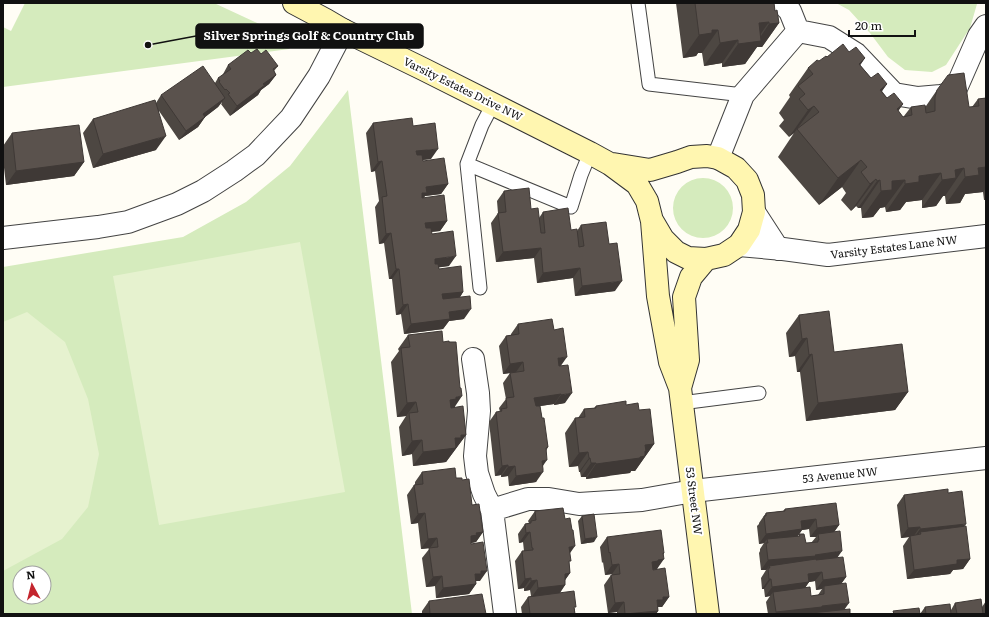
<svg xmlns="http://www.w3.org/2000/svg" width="989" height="617" font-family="Literata,serif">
	<rect width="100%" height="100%" fill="#fffdf5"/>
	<path fill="#d5ebbd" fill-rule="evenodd" d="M25,3H214L296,41L289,49L3,87V27L11,31Z
		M836,3H977V4L970,28L946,65L932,72L905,70L888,57L870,33L849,10Z
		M348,90L412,614H3V267L183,237L246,202L290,166ZM20,573H44V597H20Z
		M673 208a30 30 0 1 1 60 0a30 30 0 1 1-60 0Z"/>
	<path fill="#e6f2cf" d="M300,242L345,492L159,525L113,276Z
		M27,312L65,342L88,399L99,454L88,507L62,539L3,571V322Z"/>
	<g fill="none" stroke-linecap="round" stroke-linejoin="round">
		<defs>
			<path id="lane" d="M638,3L649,84L743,95
				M493,104L482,125L467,164L571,207L581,175L590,153
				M467,164L480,288
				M681,403L759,393"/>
			<path id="street" d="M782,3L790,11L798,31L829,37L856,54L894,94L918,98L941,96L954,93L979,36L986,26
				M718,158L743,95L798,31
				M754,212L778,249
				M3,238L98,227L128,222L177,204L203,191L234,171L256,155L291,118L319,76L343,30
				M739,245L783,249L828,255L986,236
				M473,359L478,393L479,411L475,456L477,473L484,494L492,510L505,614
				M492,510L528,499H549L579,504L642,500L693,491L986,458"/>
			<path id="secondary" d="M294,3L326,20L343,30L423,69L590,153L610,164L637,184L647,201L652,221L658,296L670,362L680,388L708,614
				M613,164L650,170L677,162L691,157L707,156L718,158L736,168L747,180L753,195L754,212L749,230L739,245L724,255L706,259L688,258L676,252L663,239L653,222
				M680,388L688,360L684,297L691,277L706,259"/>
		</defs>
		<use href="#lane" stroke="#444" stroke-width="15"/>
		<use href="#street" stroke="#444" stroke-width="24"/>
		<use href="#secondary" stroke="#333" stroke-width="24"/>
		<use href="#lane" stroke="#fff" stroke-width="13"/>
		<use href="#street" stroke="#fff" stroke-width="22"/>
		<use href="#secondary" stroke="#fff6b0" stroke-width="22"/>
	</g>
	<path fill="#4d4742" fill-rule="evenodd" d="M676,3H774L775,11L779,23L762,47H757L745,64L722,67V63L704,66L702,53H698L696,56L683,58Z
		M849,52L865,58L860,65L871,78L887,84L882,91L887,98L903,104L898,111L903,117L904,116L911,107L926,106L937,90L969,107H972L978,99L986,98V200H984L983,192L965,194L960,203L946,204L945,196H943L936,206L922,208V200L906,202L900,210L886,212L885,207L880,208L873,217L862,218L861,208H858L856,206L851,211L841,200L846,193L842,187L819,205L778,157L794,133L789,137L779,126L784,120L779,113L790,97L789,95L808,68L827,57Z
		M251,53L261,54L278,66L274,71L276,75L269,84L261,90L258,95L230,116L221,104L222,103V102L218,107L205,117L198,127L179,140L159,111L156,150L93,168L83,133L93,119L156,103L161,95L215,83L218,78L222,76L228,65Z
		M373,123L413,126L431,159L423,160V161L448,184L441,194L425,196L423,198L447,221L440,231L431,232L432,234L449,266L439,267V269L463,292L460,297L464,319L449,321L443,329L404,334L401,314L396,315L392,279H389L384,243L379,244L375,207L379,201L375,171L371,172L366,133Z
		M12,133L84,162L74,176L6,185L3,159V146Z
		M504,191L531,209L539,218L543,212L571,230L577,231L581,225L615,291L575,296L573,278L537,283L534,258L496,262L491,223L498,213L497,201Z
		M799,315L834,352L908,392L895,410L806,421L800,372H797L795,356L789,357L786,333Z
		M518,324L561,366L565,403L554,405V404L540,406L542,418L548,447L546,451L543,466L536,482L509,486L508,476L501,477V475L495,476L489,422L496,412H500L499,408L506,399L503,383L510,373L516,372L503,374L499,346L506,336L511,335V334Z
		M408,335L443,342L455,407L466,435L446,462L413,466L412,454L402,456L399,427L406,416L397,417L391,362L399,351L398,349Z
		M626,405L639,410L654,444L635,471H631L630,473L610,475L609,476L586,479V477H581L580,472H579L578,466L569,467L565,433L575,418H578L584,409L594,408L596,406Z
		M422,472L462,480L483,532L476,542L471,543L480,581H476V584L469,594L436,598L435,586L426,587L422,558L430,548L421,549L418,523L411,524L407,495L414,485H415V482Z
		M948,493L964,527L970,559L963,569L953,570L950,574L907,579L903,546L909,537L901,538L897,505L904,495Z
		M785,509L839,525L834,532L837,558L846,577L841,584L844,610L850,614H768L766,602L770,596L765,597L764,589H762L761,578L766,570H761L759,553L760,551V549L764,543L759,544L757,526L759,524V523L766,513L783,511ZM809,529L810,537H816L811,543H806L799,534V536H798L802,530ZM815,581L816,590L822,589L818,595L811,596L805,588L809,582Z
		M535,511L570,554L569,563L570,573L565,580V585L560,593L575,609V614H522L521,607L528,597L531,596L530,590L524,591V588L518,589L515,561L522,551H524L523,542L519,543L518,534L525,524L529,523L528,521Z
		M582,516L594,542L581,544L578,521Z
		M607,537L664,553L657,569L669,597L662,607H658V611L656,614H617V612L608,613L604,585L611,575H612V574L605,575L603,562L602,563L600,547Z
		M429,601L486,614H422V611Z
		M986,601V614H920L925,607L951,610L955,603L982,607Z"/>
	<path fill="#3f3936" d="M769,22L755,42H757L769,24L779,23L762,47H757L745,64L722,67L738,44L759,23Z
		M712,30H718L702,53H698L696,56L683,58L699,35Z
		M738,40L722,63L704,66L720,43Z
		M865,58L846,86L859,64Z
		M276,75L269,84L261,90L258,95L230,116L237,106L263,84Z
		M887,84L867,112L880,90Z
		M225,98L218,107L196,124L203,114Z
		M903,104L884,132L897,109Z
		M814,106L794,133L789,137L808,110Z
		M205,117L198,127L179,140L186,131Z
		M166,136L156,150L93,168L103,154Z
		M438,149L431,159L410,161L416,151Z
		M861,160L842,187L819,205L838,178Z
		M382,161L375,171L371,172L378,162Z
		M84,162L74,176L6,185L16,171Z
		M986,167V188L983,192L965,194L960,203L946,204L965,177L978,168Z
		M964,168L945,196H943L936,206L922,208L942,180L955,170Z
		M941,173L922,200L906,202L900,210L886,212L905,184L919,176Z
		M876,179L856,206L851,211L870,184Z
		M880,180L861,208H858L877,181Z
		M905,180L885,207L880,208L873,217L862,218L881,191L892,181Z
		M448,184L441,194L425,196L420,203H415L426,187Z
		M447,221L440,231L418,233L425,223Z
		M391,233L384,243L379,244L386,234Z
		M541,248L534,258L496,262L503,252Z
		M456,256L449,266L428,269L435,259Z
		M580,268L573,278L537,283L543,273Z
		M396,269H399L392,279H389Z
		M622,281L615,291L575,296L582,286Z
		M463,292L457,302L435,304L442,294Z
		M408,304L401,314L396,315L403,305Z
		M471,309L464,319L449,321L443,329L404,334L411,324L449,312Z
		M807,338L795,356L789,357L802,339Z
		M812,354L800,372H797L809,355Z
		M567,357L560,367L551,368L558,358Z
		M523,362L516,372L503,374L510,364Z
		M908,392L895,410L806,421L818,403Z
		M572,393L565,403L554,405L561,395Z
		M561,394L554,404L527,408L534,398Z
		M462,396L452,411H448L450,400L456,397Z
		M416,402L406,416L397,417L407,403Z
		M461,435H466L446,462L413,466L423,452Z
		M422,440L412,454L402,456L412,441Z
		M654,444L635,471H631L630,473L586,479L596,464L645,445Z
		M588,452L578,466L569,467L579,453Z
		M589,458H590L580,472H579Z
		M547,460L540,470L542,461Z
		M591,463H596L586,477H581Z
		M508,465L501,475L495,476L502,466Z
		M515,466L508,476L501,477L508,467Z
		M543,472L536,482L509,486L516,476Z
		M425,513L418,523L411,524L418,514Z
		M816,519L809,529L802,530L795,539H767L764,543L759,544L766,534L801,521Z
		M966,524L959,534H921L920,532L916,539H913L920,529Z
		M839,525L832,535L818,534L816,537H810L817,528Z
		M920,527L913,537L910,536L909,537L901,538L908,528Z
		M483,532L476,542L471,543V536L476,533Z
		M530,532L523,542L519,543L526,533Z
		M597,537L594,542L581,544L585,539Z
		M437,538L430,548L421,549L428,539Z
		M575,546L568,556L569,547Z
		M842,551L835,561L770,568L769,566L766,570H761L768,560L815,555Z
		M663,553H664L660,559H664L657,569H653L652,562Z
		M970,559L963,569L953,570L950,574L907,579L914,570L957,560Z
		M619,564L612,574L605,575L612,565Z
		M481,571H487L480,581H476L475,574Z
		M822,572L815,581L809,582L802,592H773L770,596L765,597L772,587L808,574Z
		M570,573L563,583L565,574Z
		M442,576L435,586L426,587L433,577Z
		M846,577L839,587L824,586L822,589L816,590L823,580Z
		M531,578L524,588L518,589L525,579Z
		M769,579H771L764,589H762Z
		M537,580L530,590L524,591L531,581Z
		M476,584L469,594L436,598L443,588Z
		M565,585L558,595L531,598L538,588Z
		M663,597H669L662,607H658L657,600Z
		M624,602L617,612L608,613L615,603Z
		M849,603L842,613H811L810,614H775L776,612Z
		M658,611L656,614H630Z"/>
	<path fill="#5a524d" stroke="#3f3936" d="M695,3H774L775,11L777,10L779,23L769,24V22L759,23L761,41L738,44V40L720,43L718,30H712V33L699,35Z
		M843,44L849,52L856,47L865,58L859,64L871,78L878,73L887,84L880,90L887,98L894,93L903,104L897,109L903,117L912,115L911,107L925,105L926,113L935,111V97L937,90L948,75L964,73L969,107L979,106L978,99L986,98V167L978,168L979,175L965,177L964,168L955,170L956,178L942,180L941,173L919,176V182L905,184V180L892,181V190L881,191L880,180L877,181L876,179L870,184L861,172L867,167L861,160L838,178L797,129L819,112L814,106L808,110L799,99L805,94L798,86L813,74L808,68L817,60L819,61L826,56L827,57Z
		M257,49L261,54L266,50L278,66L273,69L276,75L263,84L265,85L237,106L228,94L230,93L226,89L225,90L219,82L220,81L218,78L231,69L228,65L248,50L251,53Z
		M203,66L225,98L203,114L205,117L186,131L161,95Z
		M155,100L166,136L103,154L93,119Z
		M412,118L413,126L435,123L438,149L416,151L417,155H422L423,161L444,158L448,184L426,187L427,193H422V198L444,195L447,221L425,223L426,228H431L432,234L453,231L456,256L435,259V264H438L439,269L461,266L463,292L442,294L443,299L470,296L471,309L449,312L450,319L411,324L408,304L403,305L399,269H396L391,233L386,234L382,197L387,196L382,161L378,162L373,123Z
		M79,125L84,162L16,171L12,133Z
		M529,188L531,209L538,208L541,233H545L543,212L568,208L571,230L577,229L579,247L584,246L581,225L606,222L609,244L617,243L622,281L582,286L580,268L543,273L541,248L503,252L498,213L506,212L504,191Z
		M829,311L834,352L902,344L908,392L818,403L812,354L809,355L807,338L802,339L799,315Z
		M552,319L554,330L563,328L567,357L558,358L559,366L568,365L572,393L561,395V394L534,398L536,406H540L542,418H544L548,447L546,448L547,460L542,461L543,469V472L516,476L515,466L508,467V465L502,466L496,412L502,411L501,409L507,408L506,398L514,397L510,373L524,371L523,362L510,364L506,336L519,334L518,324Z
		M442,331L443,342L449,341V342H456L460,388H461L462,396L456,397V399L450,400L451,408L463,406L466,435H461V438H455L456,448L423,452L422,440L412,441L409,413L418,412L416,402L407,403L401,348L410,347L408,335Z
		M626,401V405L638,403L639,410L650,409L654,444L645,445L646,451H645V456L640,457V458L596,464V463H591L590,458H589L588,452L579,453L575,418L585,417L584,409L596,408V406Z
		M455,468L456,478H462V480L469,479L472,505L479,504L483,532L476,533L477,535L471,536V544L483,542L487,571H481V574H475L476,584L443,588L442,576L433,577L429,548L438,547L437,538L428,539L425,513L418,514L414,485L423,484L422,472Z
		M948,489V493L962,491L966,524L920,529V527L908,528L904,495Z
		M836,503L839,525L817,528L816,519L801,521L802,529L766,534L764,516H766V513L785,511V509Z
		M563,508L565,519L570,518L572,530H573L575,546L569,547L571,561H569L570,573L565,574V585L538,588L537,580L531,581V578L525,579L522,551L533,550V548H532L530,532L526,533L525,524L531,523V521L536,520L535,511Z
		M594,514L597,537L585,539L582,516Z
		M966,526L970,559L957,560V564L914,570L910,536L921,534L920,532Z
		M661,530L664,553H663L664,559L658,560V561L652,562L653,570L665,568L669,597H663V600H657L658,611L625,614L624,602L615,603L611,575L620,574L619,564L612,565L610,552L609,553L607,537Z
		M840,531L842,551L815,555L816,556L768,560L766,543H768L767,539L800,536L799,534H804L806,543L818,542V540H819L818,534Z
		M843,557L846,577L823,580L822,572L808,574L809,582L772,587L771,579H769L768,568H770L769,566L816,559V560Z
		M846,583L849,603L822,606V607L776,612L773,592L810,587L811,596L824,594V586Z
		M574,591L576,607H574L575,614H530L528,597Z
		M482,594L486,614H430L429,601Z
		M981,599L983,614H957L955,603Z
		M950,604L951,614H926L925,607Z
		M919,608L920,614H894L893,611Z
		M850,609V614H806L811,613Z"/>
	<g text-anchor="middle" stroke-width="4" stroke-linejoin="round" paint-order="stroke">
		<g font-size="11" fill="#111" stroke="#fff">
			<text transform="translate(463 89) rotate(26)" y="4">Varsity Estates Drive NW</text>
			<text transform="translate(894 247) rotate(-7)" y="4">Varsity Estates Lane NW</text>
			<text transform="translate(840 475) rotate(-6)" y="4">53 Avenue NW</text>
			<text transform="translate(694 501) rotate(83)" y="4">53 Street NW</text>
		</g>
	</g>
	<path fill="none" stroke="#111" stroke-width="1.5" d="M148 45L196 36"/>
	<circle fill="#111" stroke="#fff" stroke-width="1.5" cx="148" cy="45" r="4"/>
	<rect fill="#111" stroke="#111" stroke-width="1.5" x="196" y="24" width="227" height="24" rx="4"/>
	<g font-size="12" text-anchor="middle" font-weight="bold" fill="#fff">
		<text x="309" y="40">Silver Springs Golf &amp; Country Club</text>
	</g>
	<rect width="989" height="617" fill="none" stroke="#111111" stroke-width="8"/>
	<g transform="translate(32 585) rotate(353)"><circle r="19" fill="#ffffff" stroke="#a0a0a0"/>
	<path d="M0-3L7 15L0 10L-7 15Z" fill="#c4262e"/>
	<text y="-6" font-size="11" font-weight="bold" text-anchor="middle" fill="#111111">N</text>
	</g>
	<path d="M849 30v6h66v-6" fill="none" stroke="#111111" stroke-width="2"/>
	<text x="855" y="30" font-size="12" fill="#111111" stroke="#ffffff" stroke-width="3" paint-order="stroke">20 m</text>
</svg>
